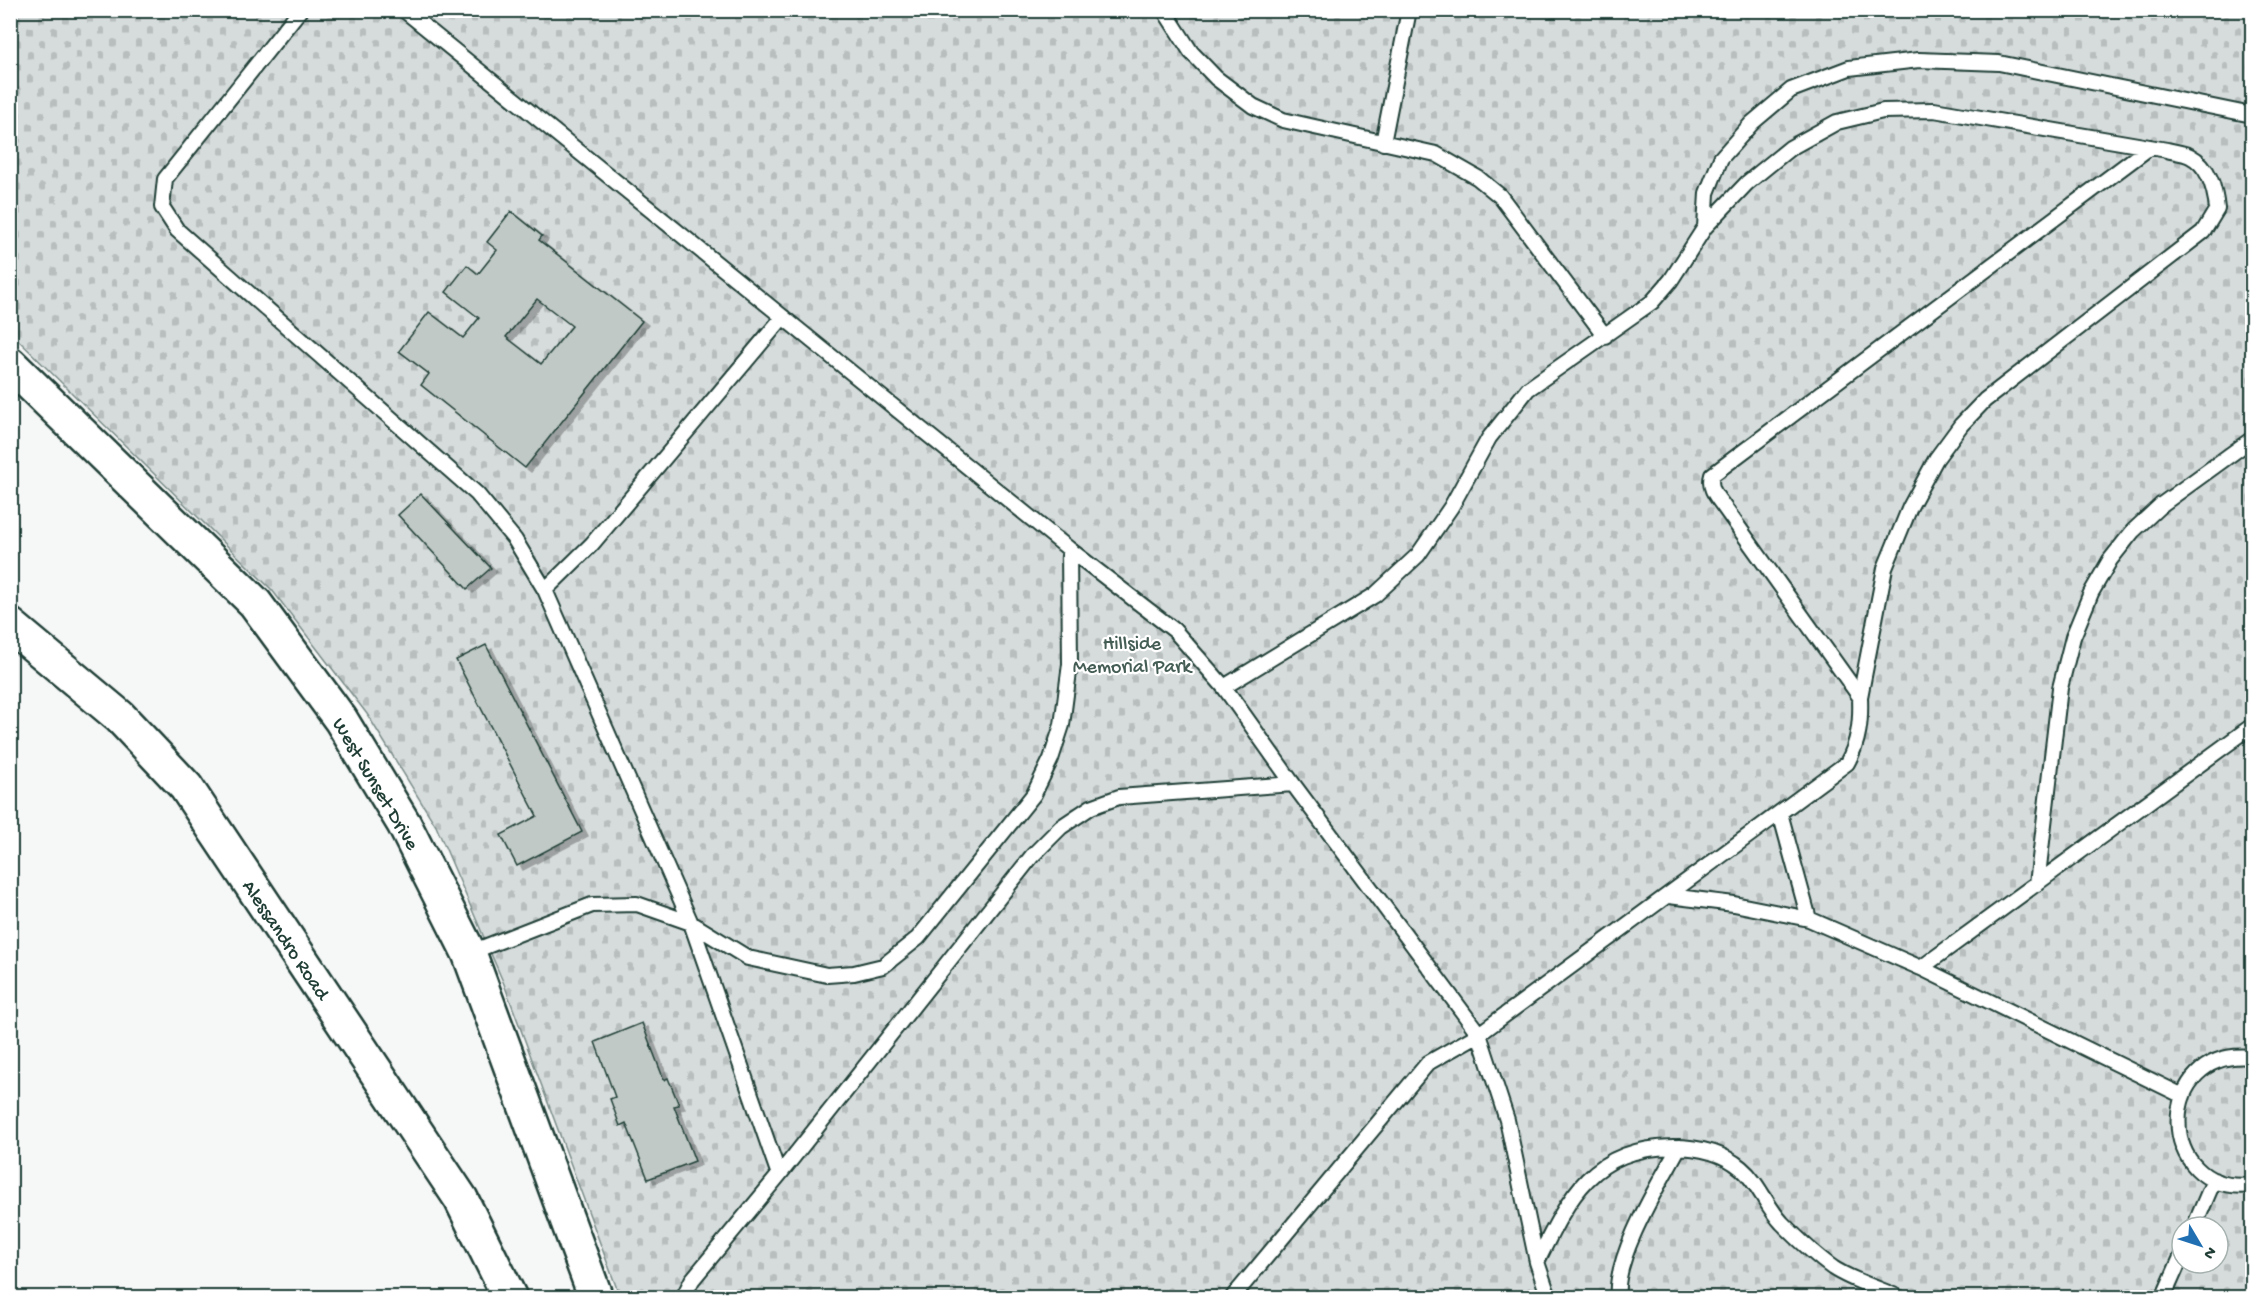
<svg xmlns="http://www.w3.org/2000/svg" width="2263" height="1308" font-family="'Gochi Hand',sans-serif">
	<defs>
		<pattern id="cemetery-stones" width="16" height="16" patternUnits="userSpaceOnUse" patternTransform="scale(1.5)"><rect width="16" height="16" fill="#d6dcdb"/><path d="M2 7V4a2 2 0 0 1 4 0v3zM10 15v-3a2 2 0 0 1 4 0v3z" fill="#b7bebd"/></pattern>
		<filter id="shadow"><feDropShadow dx="6" dy="4" stdDeviation="0" flood-color="#0004"/></filter>
	</defs>
	<rect width="100%" height="100%" fill="#f6f7f7"/>
	<filter id="ink" filterUnits="userSpaceOnUse"><feTurbulence type="fractalNoise" baseFrequency=".0167" numOctaves="2"/><feDisplacementMap in="SourceGraphic" scale="12" xChannelSelector="R" yChannelSelector="G"/><feConvolveMatrix kernelMatrix="1 2 1 2 8 2 1 2 1" color-interpolation-filters="sRGB"/></filter>
	<g filter="url(#ink)">
		<path fill="url(#cemetery-stones)" stroke="#7a8c88" stroke-width="1.5" fill-rule="evenodd" d="M10,11H2252V1297H620L504,984L436,826L367,714L272,590L11,333ZM2182,1227H2218V1263H2182Z"/>
		<path fill="#c0c9c6" stroke="#1f3d34" stroke-width="1.5" fill-rule="evenodd" filter="url(#shadow)" d="M511,211L542,236L539,240L642,321L525,468L421,385L429,374L399,351L429,312L463,338L479,318L446,292L467,265L478,274L497,250L487,242ZM537,299L572,326L541,364L506,337Z
			M421,494L491,568L467,589L398,515Z
			M486,645L582,832L517,866L501,835L537,816L456,660Z
			M642,1023L664,1080L668,1078L679,1105L674,1106L695,1161L648,1179L626,1123L620,1126L610,1099L615,1097L595,1042Z"/>
		<g fill="none" stroke-linecap="round" stroke-linejoin="round">
			<defs>
				<path id="service" d="M300,10L165,179L162,207L177,230L477,494L515,540L545,590L691,923L779,1175
					M404,10L1069,549L1174,630L1224,687L1293,784L1479,1034L1507,1120L1537,1262L1549,1298
					M1164,10L1191,52L1216,78L1253,106L1283,120L1436,154L1478,178L1500,196L1605,336
					M1383,143L1409,10
					M1705,227L1707,193L1721,158L1752,123L1791,90L1849,68L1919,60L1999,63L2252,115
					M545,590L592,544L783,317
					M1224,687L1375,595L1418,555L1451,507L1489,438L1528,389L1652,302L1671,280L1705,227L1747,183L1790,148L1837,122L1883,111L1934,110L2167,150C2174,152 2184,153 2190,156C2210,166 2215,190 2217,209L2203,232L1985,400L1961,425L1936,459L1910,507L1885,568L1860,697C1861,721 1859,742 1847,763L1479,1034L1428,1063L1232,1298
					M1860,697L1724,507C1717,497 1708,488 1712,475L2150,147
					M1780,813L1809,919
					M2037,884L2060,688L2073,637L2091,593L2110,560L2133,531L2161,505L2252,439
					M1669,896L1734,904L1809,919L1921,968L2183,1096
					M469,953L592,905L637,904L691,923L748,958L827,975L854,973L883,966L918,938L1034,794L1051,759L1062,725L1070,664L1069,549
					M1921,968L2252,726
					M2252,1057C2154,1046 2154,1197 2252,1185
					M2194,1227L2214,1180
					M1537,1262C1569,1197 1592,1148 1673,1147C1697,1147 1722,1152 1741,1168C1759,1183 1766,1206 1782,1223C1797,1238 1815,1255 1833,1268C1851,1280 1880,1289 1900,1298
					M683,1298L692,1280L779,1175L1032,856L1061,827L1091,807L1119,797L1293,784
					M1618,1298C1613,1258 1660,1182 1679,1147
					M2163,1298L2182,1255"/>
				<path id="tertiary" d="M10,364L255,603L341,720L404,824L469,953L596,1298
					M10,625L120,717L186,787L461,1199L510,1298"/>
			</defs>
			<use href="#service" stroke="#1f3d34" stroke-width="18"/>
			<use href="#tertiary" stroke="#1f3d34" stroke-width="38"/>
			<use href="#service" stroke="#fff" stroke-width="14"/>
			<use href="#tertiary" stroke="#fff" stroke-width="33"/>
		</g>
	</g>
	<g text-anchor="middle" stroke-width="4.5" stroke-linejoin="round" paint-order="stroke">
		<g font-size="20" fill="#445d55" stroke="#fff">
			<text x="1132" y="649">Hillside<tspan x="1132" dy="23">Memorial Park</tspan></text>
		</g>
		<g font-size="20" fill="#1f3d34" stroke="#fff">
			<text transform="translate(377 783) rotate(59)" y="7">West Sunset Drive</text>
			<text transform="translate(287 939) rotate(56)" y="7">Alessandro Road</text>
		</g>
	</g>
	<rect width="2263" height="1308" fill="none" stroke="#fff" stroke-width="36"/>
	<rect x="18" y="18" width="2227" height="1272" fill="none" stroke="#1f3d34" stroke-width="2" filter="url(#ink)"/>
	<g transform="translate(2200 1245) rotate(129)"><circle r="28" fill="#ffffff" stroke="#a5b1ae" stroke-width="1.5"/>
	<path d="M0-4.5L10 22L0 15L-10 22Z" fill="#1f6fb2"/>
	<text y="-9" font-size="16" font-weight="bold" text-anchor="middle" fill="#1f3d34">N</text>
	</g>
</svg>
